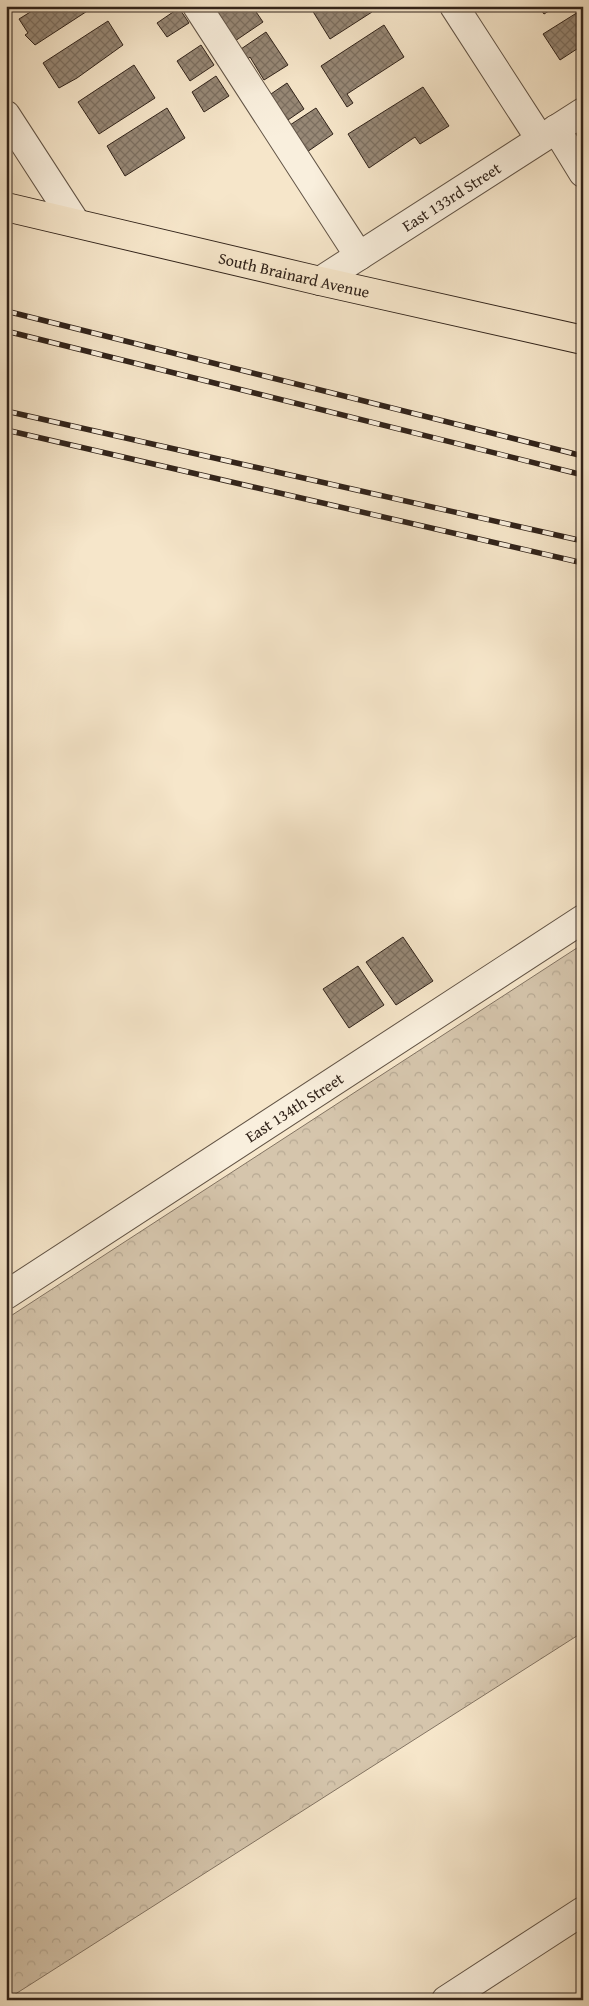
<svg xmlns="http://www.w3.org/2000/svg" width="589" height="2006" font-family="'Gentium Book Plus',serif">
	<defs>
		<pattern id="forest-crowns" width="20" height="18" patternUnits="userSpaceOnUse" patternTransform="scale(1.25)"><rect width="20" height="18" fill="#d5c5ac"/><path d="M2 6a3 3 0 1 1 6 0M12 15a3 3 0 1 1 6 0" fill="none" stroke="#b7a993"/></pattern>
		<pattern id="building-cross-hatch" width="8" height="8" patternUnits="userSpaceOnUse" patternTransform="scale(1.25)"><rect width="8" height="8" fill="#978876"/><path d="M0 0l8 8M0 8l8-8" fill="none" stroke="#7c6f60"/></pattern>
	</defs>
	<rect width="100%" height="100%" fill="#f6e6ca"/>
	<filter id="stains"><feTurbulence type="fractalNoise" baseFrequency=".004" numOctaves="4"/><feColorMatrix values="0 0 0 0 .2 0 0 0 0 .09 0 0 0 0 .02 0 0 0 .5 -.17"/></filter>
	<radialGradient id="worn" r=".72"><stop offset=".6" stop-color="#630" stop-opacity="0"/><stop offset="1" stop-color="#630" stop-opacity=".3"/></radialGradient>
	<path fill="url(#forest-crowns)" stroke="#837463" d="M583,944V1632L6,2000V1319Z"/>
	<path fill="url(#building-cross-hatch)" stroke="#31231a" d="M40,6H95L35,45L25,35L28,33L19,19Z
		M226,6H252L263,22L235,41L216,13Z
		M318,6H368L372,12L330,39L312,10Z
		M532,6H557L544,14L539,7L534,11Z
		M179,8L189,23L167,37L157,23Z
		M583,9V45L560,60L543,34Z
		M108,21L123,45L77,78L59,88L43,63Z
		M384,25L404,57L347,94L353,103L347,107L321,66Z
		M266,32L288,65L264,80L250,57L248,59L241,49Z
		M201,45L214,65L190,81L177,61Z
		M134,65L155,98L99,134L78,102Z
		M216,76L229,96L204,112L192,92Z
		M287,83L304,109L285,122L268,96Z
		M423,87L449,126L420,144L415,137L369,168L348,134Z
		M167,108L185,138L125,176L107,146Z
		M316,108L333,134L307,152L290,125Z
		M403,937L433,981L396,1005L366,962Z
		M358,966L384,1005L349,1028L323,989Z"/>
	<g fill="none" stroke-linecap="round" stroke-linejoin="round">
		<defs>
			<g id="minor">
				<path d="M197,6L359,256"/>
				<path d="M454,6L540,139"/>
				<path d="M6,115L76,223"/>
				<path d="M556,129L583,173"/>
				<path id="s1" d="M320,281L583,112"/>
				<path id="s2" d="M6,1295L583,919"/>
				<path d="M446,2000L583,1911"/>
			</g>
			<g id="major">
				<path id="s3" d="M6,207L320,281L583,340"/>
			</g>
		</defs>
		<use href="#minor" stroke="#625446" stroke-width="30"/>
		<use href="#major" stroke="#31231a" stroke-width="30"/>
		<use href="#minor" stroke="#f9efdd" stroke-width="28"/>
		<use href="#major" stroke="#f6e6ca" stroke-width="28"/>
		<defs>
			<path id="rail" d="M6,311L583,456
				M6,331L583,475
				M6,411L583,541
				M6,430L583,563"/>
		</defs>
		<use href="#rail" stroke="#31231a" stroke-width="5.5"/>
		<use href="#rail" stroke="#f9efdd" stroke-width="4" stroke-dasharray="11" stroke-linecap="butt"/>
	</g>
	<g text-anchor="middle" stroke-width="4.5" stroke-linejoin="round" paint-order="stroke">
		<g font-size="16" fill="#31231a" stroke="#f9efdd">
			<text dy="6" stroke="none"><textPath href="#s1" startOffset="156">East 133rd Street</textPath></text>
			<text dy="6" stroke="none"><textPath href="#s3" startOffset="296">South Brainard Avenue</textPath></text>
			<text dy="6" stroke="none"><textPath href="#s2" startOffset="344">East 134th Street</textPath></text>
		</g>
	</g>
	<rect width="589" height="2006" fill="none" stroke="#f6e6ca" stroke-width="25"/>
	<rect x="8" y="8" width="574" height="1991" fill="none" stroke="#31231a" stroke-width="2.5"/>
	<rect x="12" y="12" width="564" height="1981" fill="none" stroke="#31231a"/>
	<rect width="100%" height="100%" filter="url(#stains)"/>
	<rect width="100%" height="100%" fill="url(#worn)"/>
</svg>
